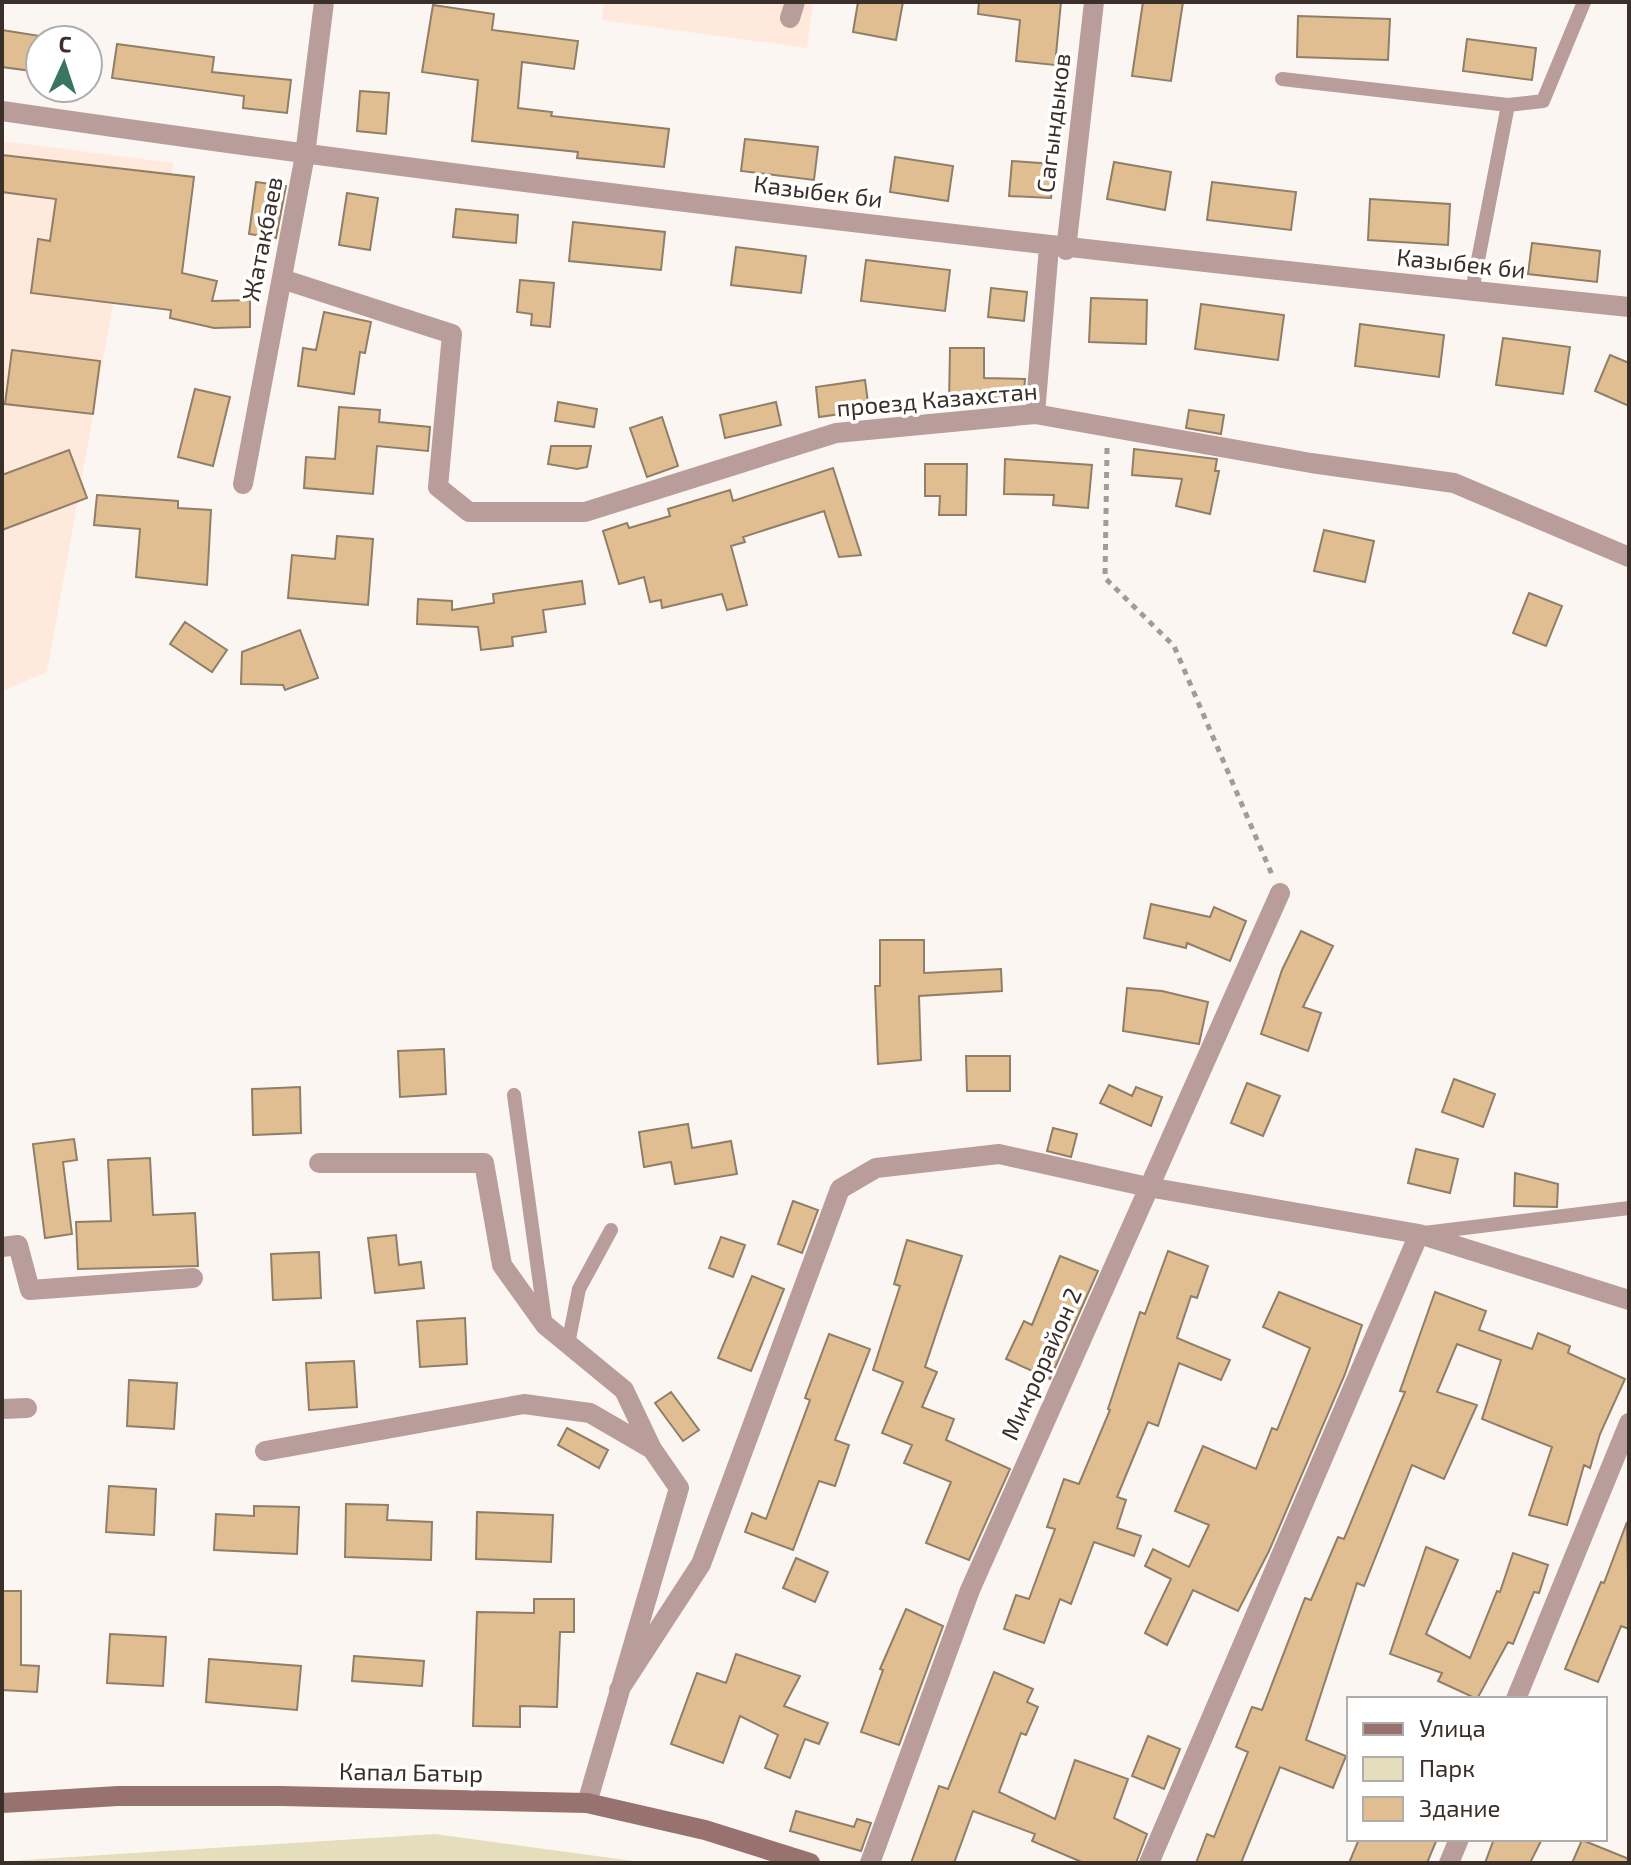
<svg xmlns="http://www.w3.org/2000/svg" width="1631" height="1865" font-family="'Exo 2',sans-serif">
	<rect width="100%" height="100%" fill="#fcf6f3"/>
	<path fill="#ffe8dc" d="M604,2H813L807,48L602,20Z
		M2,141L173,163L159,261L122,254L47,672L2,691Z"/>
	<path fill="#e5debd" d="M435,1834L648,1863L9,1861Z"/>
	<path fill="#e0be92" stroke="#907e67" stroke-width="2" d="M858,2H903L896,40L853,32Z
		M979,2H1061L1055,65L1016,61L1020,20L978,14Z
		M1143,2H1183L1171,81L1132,76Z
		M433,5L494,14L492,30L578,41L574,69L522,62L518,108L552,112L551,116L669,129L664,167L577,158L578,152L472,141L478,80L422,72Z
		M1298,16L1390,19L1388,60L1297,57Z
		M2,30L40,36V72L2,67Z
		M1467,39L1536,48L1532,80L1463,71Z
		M117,44L214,57L212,72L291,80L287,113L243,108L244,96L112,78Z
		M360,91L389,93L386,134L357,131Z
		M745,139L818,147L814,180L741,171Z
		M2,155L194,177L182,273L217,281L212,301L250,300V327L214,328L170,318L171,310L31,293L38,239L50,241L56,199L2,192Z
		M895,157L953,166L948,201L890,192Z
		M1012,161L1054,164L1051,198L1009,196Z
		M1114,162L1171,172L1165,210L1107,199Z
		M256,182L286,186L276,238L249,234Z
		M1212,182L1296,192L1291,230L1207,220Z
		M347,193L378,198L370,250L339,245Z
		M1370,199L1450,204L1448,245L1368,240Z
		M456,209L518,215L516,243L453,237Z
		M573,222L665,232L661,270L569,261Z
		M1532,243L1600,251L1597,282L1528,274Z
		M736,247L806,256L801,293L731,285Z
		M866,260L950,270L945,311L861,301Z
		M520,280L554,283L550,327L531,325L532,314L517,312Z
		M991,288L1027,292L1024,321L988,317Z
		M1091,298L1147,300L1146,344L1089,342Z
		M1201,304L1284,315L1278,360L1195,349Z
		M324,312L371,322L365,353L360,352L354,394L298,386L303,348L316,350Z
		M1360,324L1444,335L1439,377L1355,366Z
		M1503,338L1570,347L1563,394L1496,385Z
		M950,348H984V378L1025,379L1023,402L949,404Z
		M12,350L100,361L93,414L5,404Z
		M1610,355L1629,363V406L1595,391Z
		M865,380L869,410L819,417L816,387Z
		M195,389L230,397L213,466L178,457Z
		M558,402L597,409L594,427L555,421Z
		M776,402L781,425L725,438L720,415Z
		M339,407L380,410L379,422L430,427L428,451L377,446L373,494L304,488L306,457L335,459Z
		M1189,410L1224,415L1221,434L1186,428Z
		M662,417L678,466L647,477L630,428Z
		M551,446H591L587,467L577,469L548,464Z
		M1134,449L1217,459L1215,471H1219L1210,514L1176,506L1182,479L1132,475Z
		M69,450L87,498L2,530V475Z
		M1005,459L1092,465L1088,508L1053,505L1054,495L1004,494Z
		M925,464H967L966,515H939L940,496H925Z
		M833,468L861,555L839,557L824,511L743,537L745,542L731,546L747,605L727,610L722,594L662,608L661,600L650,602L644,577L619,584L603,531L627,523L629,528L670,516L668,509L730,490L733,501Z
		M97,495L178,501V508L211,510L207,585L136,577L140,529L94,525Z
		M1324,530L1374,541L1365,582L1314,571Z
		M337,536L373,539L368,605L288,598L292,555L335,559Z
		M582,581L585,604L543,610L546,632L512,637L513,646L481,650L478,627L417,624L418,599L452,601V610L494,603L493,594Z
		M1529,593L1562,606L1546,646L1513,633Z
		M185,622L227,650L212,672L170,644Z
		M300,630L318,678L285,690L283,685L241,684L242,652Z
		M1151,904L1210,917L1214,907L1246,921L1230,961L1187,943L1186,948L1144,938Z
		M1301,931L1333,946L1303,1007L1321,1013L1308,1051L1261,1034L1282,970Z
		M880,940H924V973L1001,969L1002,991L919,996L921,1060L878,1064L875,986H880Z
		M1127,988L1162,991L1208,1002L1199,1044L1123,1031Z
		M444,1049L446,1094L400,1097L398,1051Z
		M966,1056H1010V1091H967Z
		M1454,1079L1495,1094L1483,1127L1442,1112Z
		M1247,1083L1280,1096L1263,1136L1231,1123Z
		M1109,1085L1132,1096L1136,1087L1162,1097L1151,1126L1100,1103Z
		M300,1087L301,1133L253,1135L252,1089Z
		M688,1124L692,1148L731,1141L737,1174L675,1184L671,1162L644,1167L639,1132Z
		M1053,1128L1077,1134L1071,1157L1047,1151Z
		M74,1139L77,1160L63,1162L72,1234L45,1238L33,1144Z
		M1416,1149L1458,1159L1450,1193L1408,1183Z
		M150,1158L153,1215L195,1213L198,1266L78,1269L76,1222L111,1221L108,1160Z
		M1515,1173L1558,1184L1557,1207L1514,1206Z
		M793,1201L818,1210L802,1253L778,1244Z
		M396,1235L399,1265L421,1262L424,1288L375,1293L368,1238Z
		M721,1237L745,1245L733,1277L709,1268Z
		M907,1240L962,1256L925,1367L937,1372L922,1407L954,1419L946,1440L1010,1469L969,1560L926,1543L951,1482L904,1463L912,1445L882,1433L903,1382L873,1370L900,1286L894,1284Z
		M1168,1251L1208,1266L1197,1298L1191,1296L1177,1338L1230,1360L1221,1380L1179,1363L1158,1426L1148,1422L1117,1497L1126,1500L1117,1528L1141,1536L1134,1556L1094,1542L1071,1604L1060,1599L1044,1643L1004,1629L1016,1595L1029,1599L1055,1529L1047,1527L1064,1479L1079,1484L1110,1410L1108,1409L1140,1312L1145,1314Z
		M319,1252L321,1298L273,1300L271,1254Z
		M1060,1256L1098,1271L1050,1379L1006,1359L1024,1321L1032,1325Z
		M752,1276L784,1289L751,1371L718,1358Z
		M1279,1292L1362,1325L1345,1374L1269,1551L1238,1611L1193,1590L1167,1645L1145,1633L1171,1579L1145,1566L1153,1549L1189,1567L1209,1525L1175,1511L1203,1446L1256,1469L1272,1428L1277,1430L1310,1348L1263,1327Z
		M1435,1292L1486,1311L1479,1330L1532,1349L1538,1333L1570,1346L1568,1353L1625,1379L1600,1434L1590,1468L1584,1465L1567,1525L1529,1515L1552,1447L1482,1419L1501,1360L1457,1344L1437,1392L1477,1405L1444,1479L1412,1465L1364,1586L1357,1583L1306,1740L1346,1756L1333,1788L1280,1767L1241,1863H1196L1207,1834L1214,1837L1248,1752L1236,1747L1252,1707L1262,1710L1305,1598L1311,1600L1338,1537L1344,1539L1405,1392L1400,1391Z
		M465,1318L467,1364L420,1367L417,1321Z
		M829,1334L870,1349L835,1440L849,1445L835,1486L819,1481L793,1550L745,1532L752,1513L766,1519L810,1400L805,1398Z
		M354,1361L357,1407L309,1410L306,1363Z
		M129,1380L177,1383L174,1429L127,1426Z
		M671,1392L699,1430L683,1441L655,1403Z
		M567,1428L608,1450L599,1468L558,1445Z
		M109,1486L156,1489L154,1535L106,1532Z
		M346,1504L388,1505L387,1520L432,1522L431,1560L345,1557Z
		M254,1506L299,1507L297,1554L214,1550L216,1514L254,1516Z
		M477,1512L553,1515L551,1562L476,1559Z
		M1627,1522L1629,1629L1621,1626L1598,1682L1565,1669L1601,1582L1604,1583Z
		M1426,1547L1458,1560L1426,1634L1470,1658L1497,1591L1500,1592L1513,1553L1548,1565L1539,1593L1534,1592L1513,1644L1508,1642L1477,1699L1438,1681L1442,1673L1390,1654Z
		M796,1558L828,1572L815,1602L783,1588Z
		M2,1591H21V1665L39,1666L37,1692L2,1690Z
		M534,1599H574V1632H560L557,1707L520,1706V1727L473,1726L477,1612L534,1613Z
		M906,1609L943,1626L899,1745L861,1732L883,1670L880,1669Z
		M110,1634L166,1637L163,1686L107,1683Z
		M736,1654L800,1676L784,1706L828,1723L819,1744L805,1739L790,1778L765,1768L778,1735L740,1716L723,1763L671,1744L697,1673L726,1683Z
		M354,1656L424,1661L422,1686L352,1681Z
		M209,1659L301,1666L297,1710L206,1702Z
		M994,1672L1033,1689L1027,1702L1038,1707L1026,1735L1021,1733L999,1792L1055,1819L1075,1760L1128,1779L1114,1818L1147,1834L1136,1863H1084L1032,1841L1035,1834L973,1811L954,1863H911L939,1786L948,1789Z
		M1148,1736L1180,1749L1164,1789L1132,1776Z
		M796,1811L854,1827L857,1819L871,1823L861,1851L790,1831Z
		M1359,1839H1437L1427,1863H1349Z
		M1494,1839H1542L1530,1863H1485Z
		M1582,1840L1629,1859V1863H1572Z"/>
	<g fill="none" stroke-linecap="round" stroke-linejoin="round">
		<path stroke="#a39b96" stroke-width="5" stroke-dasharray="6 6" stroke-linecap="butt" d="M1107,448L1105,578L1174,646L1273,877"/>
		<path stroke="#b89d9b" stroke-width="14" d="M1282,79L1508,105
			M1472,291L1508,105L1543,101L1584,2
			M514,1095L545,1321
			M1424,1233L1629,1208
			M568,1344L579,1289L611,1230"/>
		<path stroke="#b89d9b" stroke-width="20" d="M790,18L795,2
			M2,111C543,190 1085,251 1629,307
			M1066,250L1094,2
			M282,279L452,334L438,487L469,512H585L836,433L1035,414L1311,463L1454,483L1629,557
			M1035,414L1049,247
			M243,484L305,155L324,2
			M319,1163H484L502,1265L545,1325L624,1390L652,1449
			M2,1247L18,1245L30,1290L193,1278
			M2,1409L27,1408
			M265,1451L524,1404L590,1413L652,1449L679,1488L587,1803
			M619,1690L701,1564L840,1189L876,1168L999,1154L1148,1187L1419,1234L1629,1300
			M1516,1699L1629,1423
			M870,1863L970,1590L1280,893
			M1149,1863L1419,1234
			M1449,1863L1459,1839"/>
		<path stroke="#97726f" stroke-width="20" d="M2,1803L118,1796H281L587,1803L705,1830L810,1863"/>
	</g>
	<g text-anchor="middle" stroke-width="7" stroke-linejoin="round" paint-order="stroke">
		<g font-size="24" fill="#3a2f29" stroke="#fff">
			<text transform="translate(1054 123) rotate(-83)" y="8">Сагындыков</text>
			<text transform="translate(818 192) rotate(7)" y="8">Казыбек би</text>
			<text transform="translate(263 239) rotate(-79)" y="8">Жатакбаев</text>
			<text transform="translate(1461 264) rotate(6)" y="8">Казыбек би</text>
			<text transform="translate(937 400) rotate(-5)" y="8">проезд Казахстан</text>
			<text transform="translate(1042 1364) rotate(-66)" y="8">Микрорайон 2</text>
			<text transform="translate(411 1773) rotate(1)" y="8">Капал Батыр</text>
		</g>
	</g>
	<rect width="1631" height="1865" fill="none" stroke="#3a2f29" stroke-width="8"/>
	<rect x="1347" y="1697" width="260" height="144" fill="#ffffff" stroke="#b0aca9" stroke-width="2"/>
	<rect x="1363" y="1723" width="40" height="12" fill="#97726f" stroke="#b0aca9" stroke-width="2"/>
	<text x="1419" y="1737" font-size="24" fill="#3a2f29">Улица</text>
	<rect x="1363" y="1757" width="40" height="24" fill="#e5debd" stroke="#b0aca9" stroke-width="2"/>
	<text x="1419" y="1777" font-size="24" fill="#3a2f29">Парк</text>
	<rect x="1363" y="1797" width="40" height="24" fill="#e0be92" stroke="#b0aca9" stroke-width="2"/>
	<text x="1419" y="1817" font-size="24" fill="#3a2f29">Здание</text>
	<g transform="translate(64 64) rotate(3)"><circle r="38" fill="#ffffff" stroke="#b0aca9" stroke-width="2"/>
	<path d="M0-6L14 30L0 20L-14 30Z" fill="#387663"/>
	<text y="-12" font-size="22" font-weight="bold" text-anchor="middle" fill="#3a2f29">С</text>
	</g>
</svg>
